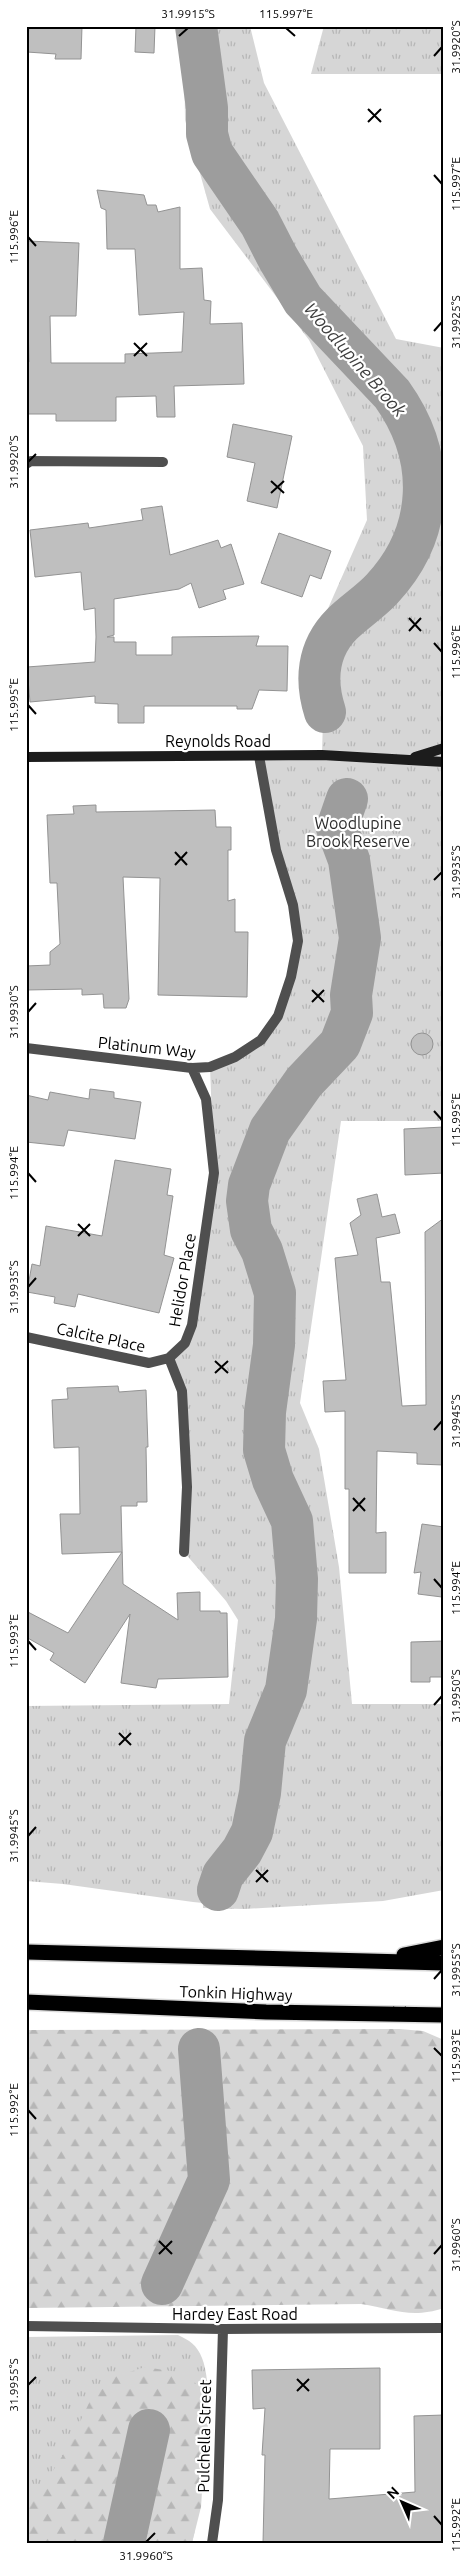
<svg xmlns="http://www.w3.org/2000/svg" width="470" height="2569" font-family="Ubuntu,sans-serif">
	<defs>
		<pattern id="grass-tufts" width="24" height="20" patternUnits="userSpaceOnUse" patternTransform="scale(1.25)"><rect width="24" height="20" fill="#d6d6d6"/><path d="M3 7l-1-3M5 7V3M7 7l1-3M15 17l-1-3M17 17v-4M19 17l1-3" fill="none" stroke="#b6b6b6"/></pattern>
		<pattern id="forest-firs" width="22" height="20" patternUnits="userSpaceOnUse" patternTransform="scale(1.25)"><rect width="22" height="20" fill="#d6d6d6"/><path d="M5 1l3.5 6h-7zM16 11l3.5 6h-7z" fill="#b6b6b6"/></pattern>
		<pattern id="wetland-marsh" width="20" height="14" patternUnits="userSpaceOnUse" patternTransform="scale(1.25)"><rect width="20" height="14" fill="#d6d6d6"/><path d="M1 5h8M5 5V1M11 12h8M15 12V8" fill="none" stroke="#b6b6b6"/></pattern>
	</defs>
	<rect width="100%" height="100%" fill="#fff"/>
	<path fill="url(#grass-tufts)" d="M176,26H250L264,83L396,339L444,348V1121H341L300,1403L319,1449L339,1567L352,1704H444V1890L383,1901L245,1909L203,1908V1903L193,1902L63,1884L26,1881V1706L229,1704L238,1620L226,1601L184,1552L182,1391L169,1358L185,1343L214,1173L210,1067L261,1040L278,1016L298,941L259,756L322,754L326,613L367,520L363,446L309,340L210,209L185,120L184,44Z
		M324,26H444V74H311Z
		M178,2335C189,2340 197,2345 202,2358C217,2396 202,2502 192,2543H26V2337Z"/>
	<path fill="url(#forest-firs)" d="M399,2029L423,2031L444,2040V2308C411,2319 393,2309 361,2304L26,2308V2030Z
		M145,2367L189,2374L208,2401L201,2507L192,2543H26V2499L49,2477L68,2447L90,2401L114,2377Z"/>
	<path fill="url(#wetland-marsh)" d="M347,895H358C372,934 368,994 352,1033C346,1047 328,1071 318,1083C293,1113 267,1143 261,1184C257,1209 272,1260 280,1284L281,1460L298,1511L303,1553L296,1688L284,1766L274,1805L237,1870L233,1883L234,1909L208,1908L215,1872L243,1822L266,1724L282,1687L291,1626L289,1554L283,1512L274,1491L256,1475L258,1380L270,1330L267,1285L250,1246L235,1198V1183L241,1149L249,1127L261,1107L280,1079L316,1047L327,1027L350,936L345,903Z
		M132,2433L152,2445L141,2543H107L120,2470Z"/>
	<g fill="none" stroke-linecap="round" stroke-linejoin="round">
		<path stroke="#9d9d9d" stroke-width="42" d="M196,26L207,108V134L212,153L260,223L278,258L303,300L392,394C437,457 435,532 382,589C370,602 354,612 342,624C317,649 315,681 325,712
			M218,1890L223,1875L242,1851L252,1832L260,1793L265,1741L286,1690L296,1619L297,1579L292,1521L273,1480L264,1450L265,1412L274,1345L275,1293L262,1251L251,1230L247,1201L249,1185L270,1130L304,1082L340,1044L352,1013L351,995L360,938L349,860L337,828L347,799
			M162,2284L209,2180L199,2049
			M124,2543L149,2430"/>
	</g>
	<path fill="#bfbfbf" stroke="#939393" d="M29,26H82L81,59H55L56,54L27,52Z
		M136,26H155L154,53L135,52Z
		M97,190L144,195L147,205H156L158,212L180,207V269L202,268L204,300L211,301L210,324L242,323L244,384L174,386L175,417H157L156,396L116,397V421H56V414H26V362H29L26,241L79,243L76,316H50L51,363H125V354L182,352L184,312L139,315L135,249H107L106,210L101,208Z
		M233,424L292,436L277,508L247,501L255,463L227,457Z
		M162,506L170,555L218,540L221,548L231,544L244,584L223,590L226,599L199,608L191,583L179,589L114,599V635L107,637H114V642H136V655H172V637L259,636L256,646H288L287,691L259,690L252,709H237V706H144V723H118V704L95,703V696L30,702L27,667L95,662L96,637L95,608L84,610L81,572L35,577L30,530L88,523L89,528L143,520L141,509Z
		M279,533L331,551L321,579L310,575L302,597L261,583Z
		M96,805V812L215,810L216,827H231V850H228V901L235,899V932H248L247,997L158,995L160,878L123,877L129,999L126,1008H104L103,994L82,995V989L26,990V966L50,965V952L60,944L57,883H50L47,815L74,814L73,806Z
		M411 1044a11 11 0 1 1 22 0a11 11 0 1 1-22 0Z
		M90,1089L114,1092V1098L141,1102L135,1139L68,1130L64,1146L26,1142V1095L48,1100L50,1092L89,1099Z
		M444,1127V1173L405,1175L404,1129Z
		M115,1160L171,1169L167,1195L173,1196L164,1255L174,1258L159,1313L78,1294L75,1307L54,1303L55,1297L27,1292L32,1264L40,1266L46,1226L102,1236Z
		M377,1194L382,1217L395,1214L400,1233L376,1238L381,1282H390L402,1406L426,1405L425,1232L444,1218V1465L417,1464V1453L377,1451L376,1533L386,1532V1573H349V1489H345V1411L325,1412L323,1381L346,1380L335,1258L358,1255L350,1223L361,1215L357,1199Z
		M118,1386L119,1392L146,1390L148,1447H146L147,1502H137V1506H121L123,1584L178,1620L177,1593L200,1592V1611H220V1613H227L228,1677L158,1679L156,1688L121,1683L130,1614L85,1683L50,1660L54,1653L26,1637V1611L68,1633L122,1552L62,1554L60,1514H80L79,1447L54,1448L52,1400L68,1399L67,1388Z
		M422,1524L444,1527L442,1597L418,1594L421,1572L414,1573Z
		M444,1641V1677H430V1682H411V1642Z
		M380,2368V2449H330L329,2499L415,2492L414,2416L444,2415V2543H263L265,2455H262L265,2408L253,2409L252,2370Z"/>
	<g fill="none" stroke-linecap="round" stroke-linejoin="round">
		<defs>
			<path id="highway" d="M26,1952L444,1963
				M404,1955L444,1947
				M26,2002L266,2012L444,2015"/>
		</defs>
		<use href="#highway" stroke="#dbdbdb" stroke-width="18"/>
		<path stroke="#4f4f4f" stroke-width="10" d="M26,464L31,461L163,462
			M26,1048L192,1068L210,1067L235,1057L261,1040L278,1016L291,977L298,941L293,905L276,850L259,756
			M26,1337L149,1363L169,1358
			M184,1552L187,1487L182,1391L169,1358L185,1343L192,1325L214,1173L206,1099L192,1068
			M26,2326L223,2329L444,2328
			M212,2543L218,2500L223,2329"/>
		<path stroke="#1c1c1c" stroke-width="10" d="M26,757L322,755L444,762
			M415,757L444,748"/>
		<use href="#highway" stroke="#000" stroke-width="15"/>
	</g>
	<path fill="none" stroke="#000" stroke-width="2" d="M286,28L295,36M179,36L188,28M434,56L442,47M368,109L381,122M368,122L381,109M434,175L442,184M28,237L36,246M434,331L442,322M134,343L147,356M134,356L147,343M28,462L36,454M271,481L284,493M271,493L284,481M409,618L421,631M409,631L421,618M434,643L442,652M28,705L36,714M175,852L187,865M175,865L187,852M434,880L442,872M312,990L324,1002M312,1002L324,990M28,1012L36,1003M434,1111L442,1120M28,1173L36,1182M78,1224L90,1236M78,1236L90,1224M28,1287L36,1278M215,1361L228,1373M215,1373L228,1361M434,1430L442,1421M353,1498L365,1511M353,1511L365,1498M434,1579L442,1588M28,1641L36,1650M434,1705L442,1696M119,1733L131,1745M119,1745L131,1733M28,1836L36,1827M256,1870L268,1882M256,1882L268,1870M434,1979L442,1970M393,2007L406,2020M393,2020L406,2007M434,2048L442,2056M28,2110L36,2119M159,2241L172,2254M159,2254L172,2241M434,2254L442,2245M297,2379L309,2391M28,2385L36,2377M297,2391L309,2379M434,2516L442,2525M146,2542L155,2533"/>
	<g text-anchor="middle" stroke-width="4.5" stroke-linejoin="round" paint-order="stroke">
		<g font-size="16" fill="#000" stroke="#fff">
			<text x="218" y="747">Reynolds Road</text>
			<text transform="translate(147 1047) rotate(6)" y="6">Platinum Way</text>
			<text transform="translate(182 1280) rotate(-80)" y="6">Helidor Place</text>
			<text transform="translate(101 1337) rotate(12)" y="6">Calcite Place</text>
			<text transform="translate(236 1993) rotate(2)" y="6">Tonkin Highway</text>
			<text x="235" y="2320">Hardey East Road</text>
			<text transform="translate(204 2436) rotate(-89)" y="6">Pulchella Street</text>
		</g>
		<g font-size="16" fill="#2d2d2d" stroke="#fff">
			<text x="358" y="829">Woodlupine<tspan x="358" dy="18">Brook Reserve</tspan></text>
		</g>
		<g font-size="18" font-style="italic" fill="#3e3e3e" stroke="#fff">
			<text transform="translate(355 360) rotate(49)" y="6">Woodlupine Brook</text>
		</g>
	</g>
	<rect width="470" height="2569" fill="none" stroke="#ffffff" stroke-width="55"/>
	<g transform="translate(402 2502) rotate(315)" stroke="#ffffff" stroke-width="4" paint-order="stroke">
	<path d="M0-4L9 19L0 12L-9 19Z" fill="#000000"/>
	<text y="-8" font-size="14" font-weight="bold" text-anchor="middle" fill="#000000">N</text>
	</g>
	<rect x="28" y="28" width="414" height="2514" fill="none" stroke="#000" stroke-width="2"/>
	<g font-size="12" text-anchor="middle" fill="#000">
		<text x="188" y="18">31.9915°S</text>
		<text x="286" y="18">115.997°E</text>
		<text transform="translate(456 47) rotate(-90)" y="4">31.9920°S</text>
		<text transform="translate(456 184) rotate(-90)" y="4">115.997°E</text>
		<text transform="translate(14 237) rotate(-90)" y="4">115.996°E</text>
		<text transform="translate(456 322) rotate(-90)" y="4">31.9925°S</text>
		<text transform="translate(14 462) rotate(-90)" y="4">31.9920°S</text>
		<text transform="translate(456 652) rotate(-90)" y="4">115.996°E</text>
		<text transform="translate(14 705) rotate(-90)" y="4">115.995°E</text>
		<text transform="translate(456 872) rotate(-90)" y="4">31.9935°S</text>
		<text transform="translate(14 1012) rotate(-90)" y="4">31.9930°S</text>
		<text transform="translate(456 1120) rotate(-90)" y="4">115.995°E</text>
		<text transform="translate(14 1173) rotate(-90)" y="4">115.994°E</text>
		<text transform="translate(14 1287) rotate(-90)" y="4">31.9935°S</text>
		<text transform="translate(456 1421) rotate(-90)" y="4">31.9945°S</text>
		<text transform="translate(456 1588) rotate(-90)" y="4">115.994°E</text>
		<text transform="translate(14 1641) rotate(-90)" y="4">115.993°E</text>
		<text transform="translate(456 1696) rotate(-90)" y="4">31.9950°S</text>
		<text transform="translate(14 1836) rotate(-90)" y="4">31.9945°S</text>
		<text transform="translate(456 1970) rotate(-90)" y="4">31.9955°S</text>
		<text transform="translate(456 2056) rotate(-90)" y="4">115.993°E</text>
		<text transform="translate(14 2110) rotate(-90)" y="4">115.992°E</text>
		<text transform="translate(456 2245) rotate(-90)" y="4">31.9960°S</text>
		<text transform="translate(14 2385) rotate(-90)" y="4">31.9955°S</text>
		<text transform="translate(456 2525) rotate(-90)" y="4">115.992°E</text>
		<text x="146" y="2560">31.9960°S</text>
	</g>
</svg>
